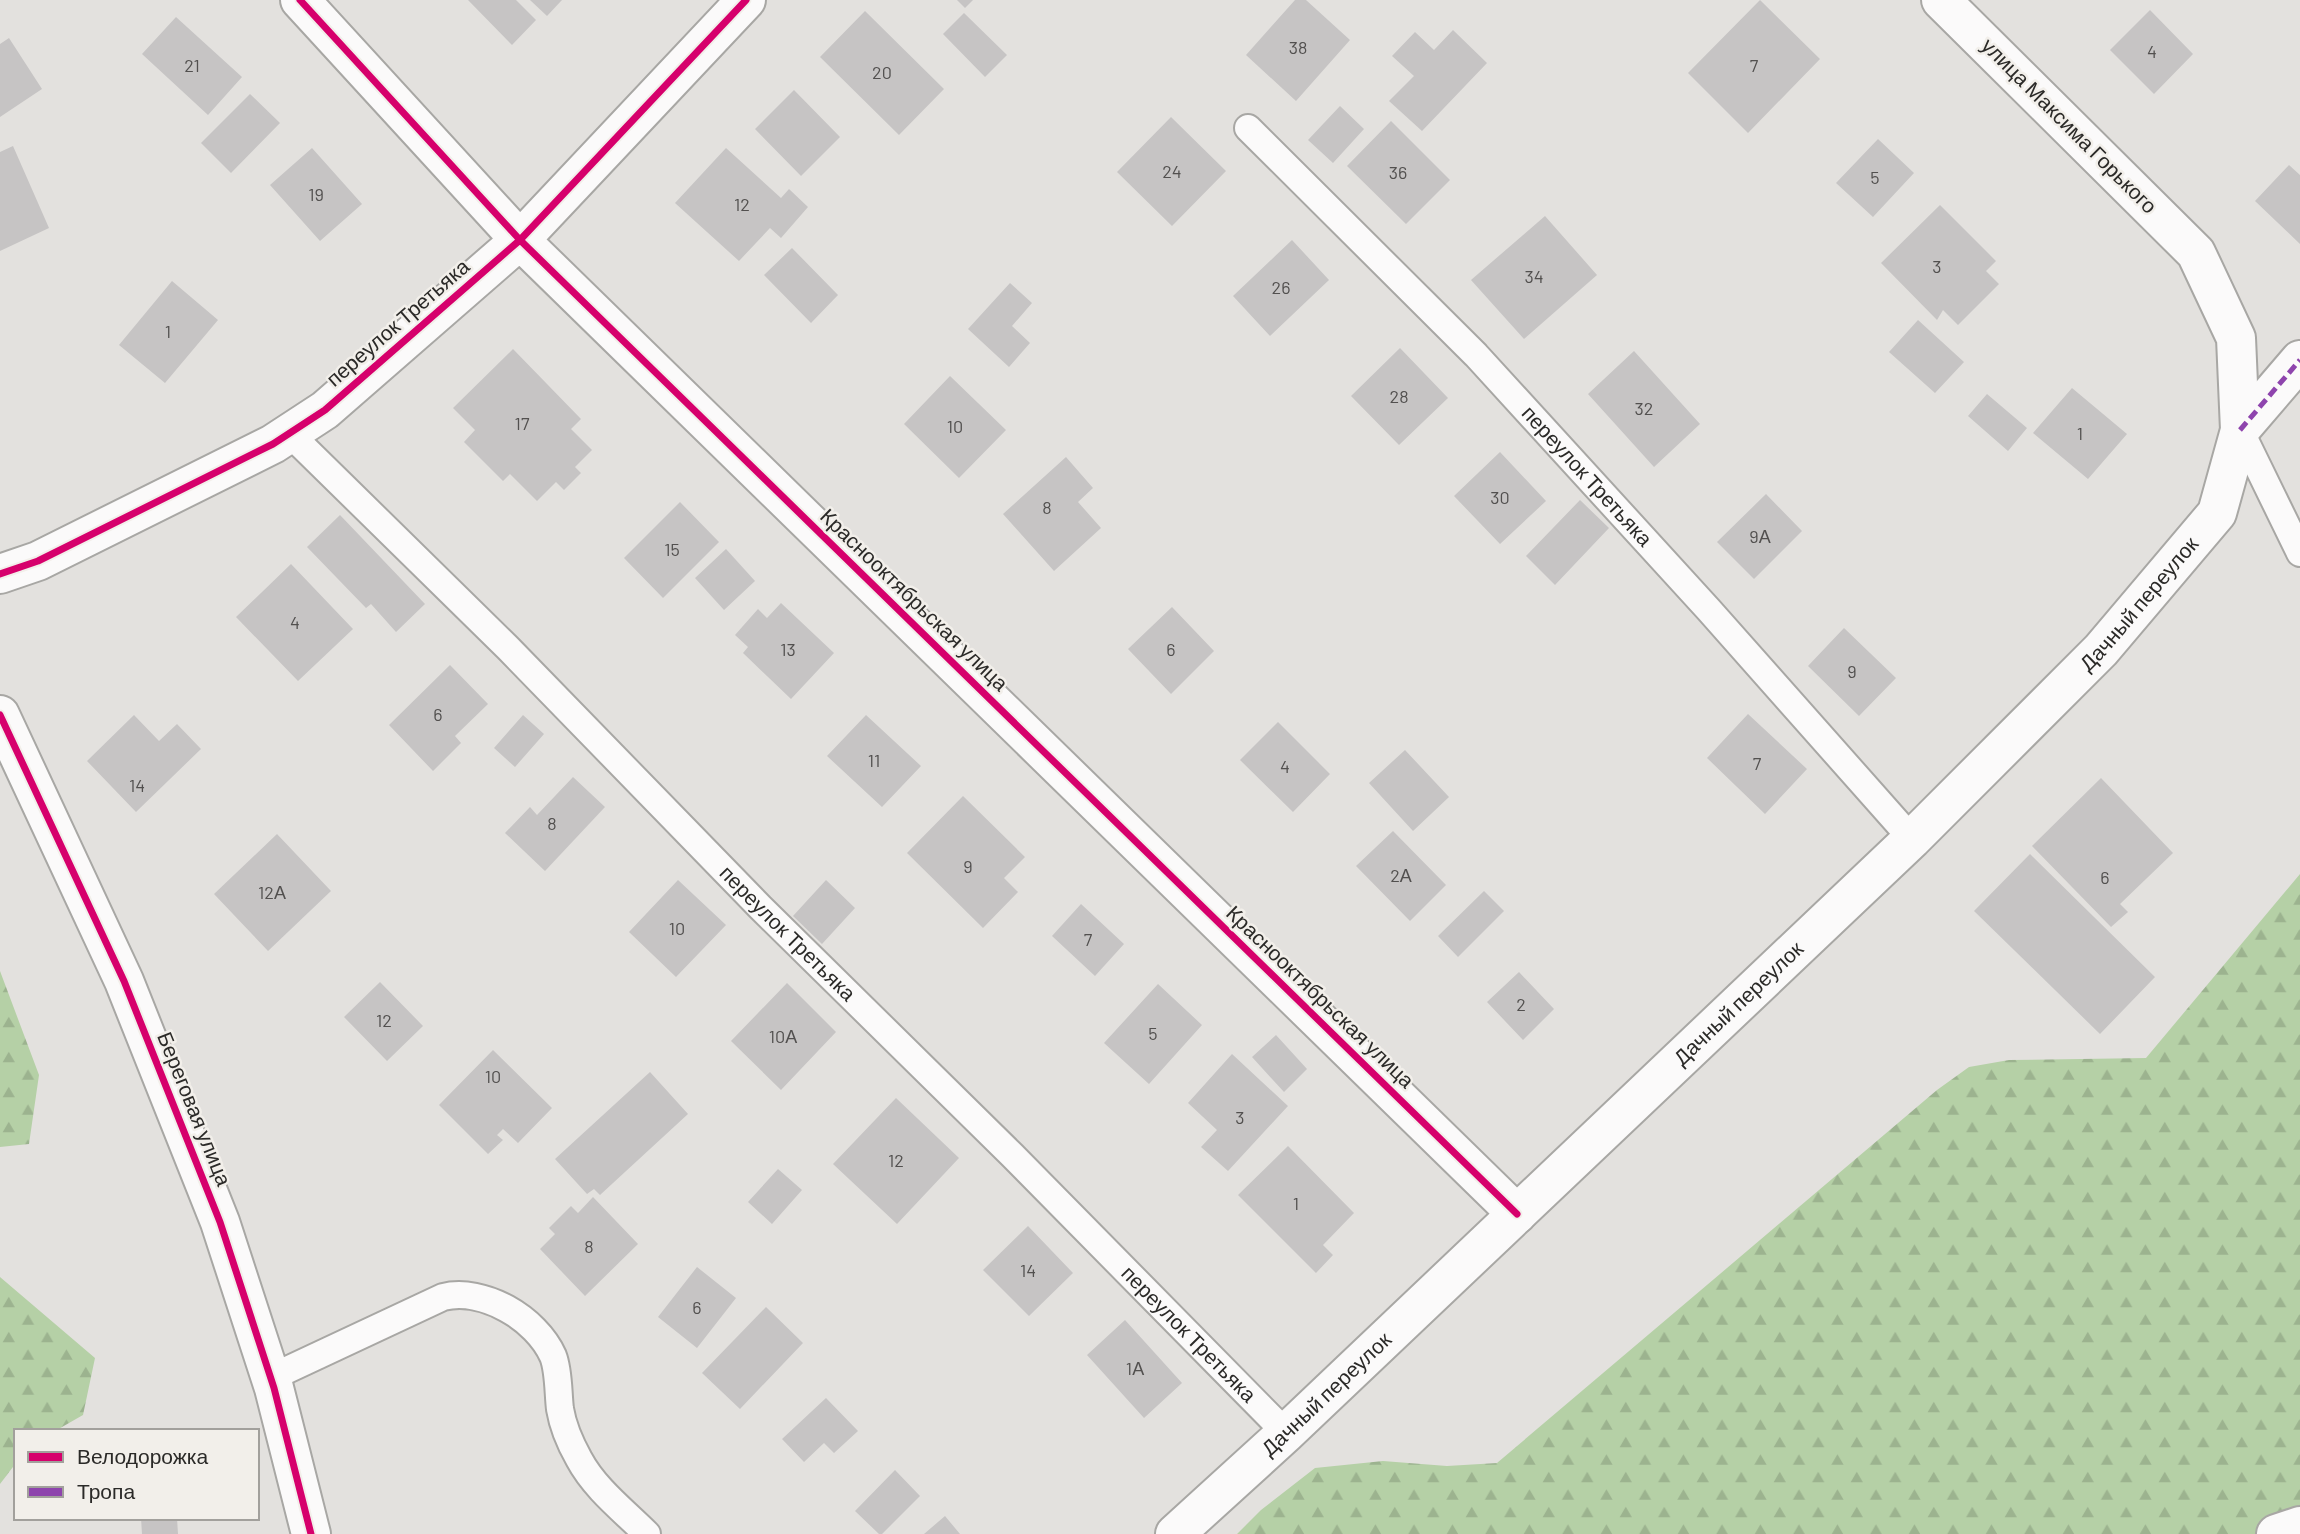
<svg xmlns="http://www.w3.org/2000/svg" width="2300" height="1534" font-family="Barlow,sans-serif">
	<defs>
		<pattern id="forest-firs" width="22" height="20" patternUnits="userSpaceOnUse" patternTransform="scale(1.75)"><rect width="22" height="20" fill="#b5d0a6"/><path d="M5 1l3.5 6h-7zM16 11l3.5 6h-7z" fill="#9cb38f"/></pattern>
	</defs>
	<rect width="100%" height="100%" fill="#e3e1de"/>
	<path fill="url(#forest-firs)" d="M2300,874V1534H1237L1261,1510L1315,1468L1383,1461L1447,1466L1497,1463L1937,1090L1969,1067L2009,1060L2146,1058Z
		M0,971L39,1075L29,1144L0,1147Z
		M0,1277L95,1358L83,1415L55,1431H16V1463L0,1484Z"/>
	<path fill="#c6c4c4" d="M468,0H516L536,20L512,45Z
		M530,0H562L547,16Z
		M957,0H973L965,8Z
		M1295,0H1306L1350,40L1296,101L1246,55Z
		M1760,0L1820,59L1748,133L1688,73Z
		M2150,10L2193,54L2154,94L2110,50Z
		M865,11L944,89L899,135L820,57Z
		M964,13L1007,55L985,77L943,34Z
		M176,17L242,77L208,115L142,54Z
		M1453,30L1487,63L1422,131L1389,101L1414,76L1392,56L1415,32L1434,50Z
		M9,38L42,89L0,117V44Z
		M794,90L840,137L801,176L755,129Z
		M250,94L280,123L231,173L201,143Z
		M1340,106L1364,129L1333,163L1308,140Z
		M1171,117L1226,171L1172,226L1117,172Z
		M1391,121L1450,180L1406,224L1347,166Z
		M1878,139L1914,173L1873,217L1836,183Z
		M13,146L49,228L0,251V152Z
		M312,148L362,204L320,241L270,185Z
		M726,148L781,198L789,189L808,207L781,238L770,228L739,261L675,203Z
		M2289,165L2300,175V244L2255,201Z
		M1940,205L1996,261L1986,271L1999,284L1958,325L1943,310L1937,320L1881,263Z
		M1545,216L1597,275L1524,339L1471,280Z
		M1292,240L1329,280L1270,336L1233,296Z
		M792,248L838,295L811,323L764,275Z
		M172,281L218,320L165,383L119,345Z
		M1010,283L1032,303L1012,326L1030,343L1009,367L968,329Z
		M1918,320L1964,362L1935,393L1889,352Z
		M1400,348L1448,398L1399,445L1351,396Z
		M513,349L581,419L571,429L592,450L575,467L581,473L564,490L556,482L537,501L510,474L503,481L464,442L475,430L453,408Z
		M1634,351L1700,424L1654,467L1588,394Z
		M950,376L1006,430L959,478L904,424Z
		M2072,388L2127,434L2088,479L2033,433Z
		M1987,394L2027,428L2008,451L1968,416Z
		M1500,452L1546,501L1500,544L1454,496Z
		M1066,457L1093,488L1078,502L1101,528L1054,571L1003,514Z
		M1766,494L1802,531L1754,579L1717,542Z
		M1580,500L1609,528L1555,585L1526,556Z
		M680,502L719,542L663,598L624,558Z
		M340,515L425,604L396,632L371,604L366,608L307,547Z
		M726,549L755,581L724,610L695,578Z
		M291,564L353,629L298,681L236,617Z
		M781,603L834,653L791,699L743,653L748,647L735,635L758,609L767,618Z
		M1172,607L1214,651L1171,694L1128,649Z
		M1844,628L1896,678L1859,716L1808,666Z
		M450,665L488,704L455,736L461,743L433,771L389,725Z
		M1748,714L1807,769L1765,814L1707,758Z
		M134,715L159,741L177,724L201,749L136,812L87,761Z
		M523,715L544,734L515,767L494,748Z
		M866,715L921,766L882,807L827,756Z
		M1278,722L1330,774L1293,812L1240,760Z
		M1405,750L1449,797L1413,831L1369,783Z
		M573,777L605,807L545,871L505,833L530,807L537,815Z
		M2101,778L2173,853L2120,904L2128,912L2111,927L2032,846Z
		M963,796L1025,857L1004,878L1018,892L983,928L907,853Z
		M1393,831L1446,885L1410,921L1356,866Z
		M277,834L331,891L268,951L214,894Z
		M2030,854L2155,977L2100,1034L1974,911Z
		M678,880L726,925L676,977L629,932Z
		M826,880L855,908L822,944L793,916Z
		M1484,891L1504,911L1458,957L1438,936Z
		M1081,904L1124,944L1095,976L1052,936Z
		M1519,972L1554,1009L1523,1040L1487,1002Z
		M380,982L423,1026L387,1061L344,1017Z
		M787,983L836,1032L781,1090L731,1041Z
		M1158,984L1202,1025L1149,1084L1104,1043Z
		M1276,1035L1307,1069L1284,1092L1252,1057Z
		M493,1050L552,1108L518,1143L503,1129L497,1135L503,1140L488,1154L439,1105Z
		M1232,1054L1288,1106L1228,1171L1201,1147L1217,1130L1188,1103Z
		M650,1072L688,1114L600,1195L594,1189L587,1194L555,1159Z
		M896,1098L959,1158L897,1224L833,1164Z
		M1288,1146L1354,1213L1323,1245L1333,1255L1316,1273L1238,1195Z
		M778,1169L802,1190L772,1224L748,1202Z
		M593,1197L638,1244L585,1296L540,1249L555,1234L549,1228L571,1206L578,1213Z
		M1028,1226L1073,1273L1029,1316L983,1270Z
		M697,1267L736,1298L697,1348L658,1317Z
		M766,1307L803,1343L740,1409L702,1373Z
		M1125,1320L1182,1383L1144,1418L1087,1355Z
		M826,1398L858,1431L834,1453L824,1443L804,1462L782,1439Z
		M895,1470L920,1496L882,1534H879L855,1511Z
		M945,1516L960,1534H924Z
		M141,1518H177L178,1534H142Z"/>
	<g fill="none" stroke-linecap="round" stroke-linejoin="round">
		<defs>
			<g id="service">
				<path id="s1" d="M1248,128L1476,355L1709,610L1912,839"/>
				<path d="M2240,430L2300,553"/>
				<path id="s2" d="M290,434L508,648L760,907L1012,1155L1286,1433"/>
				<path d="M270,1378L443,1297C483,1287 536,1318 553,1356C559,1371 558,1393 560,1409C563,1427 570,1443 579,1459C595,1489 624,1511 647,1534"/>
			</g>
			<path id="minor" d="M300,0L520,240L1517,1214
				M2240,430L2300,360
				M0,574L38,561L273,444L325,410L520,240L746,0
				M0,715L124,981L220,1222L274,1388L311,1534
				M2276,1534L2300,1526"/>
			<g id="secondary">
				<path id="s3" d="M1175,1534L1286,1433L1912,839L2101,650L2217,513L2240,430L2236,338L2196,253L1941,0"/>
			</g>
		</defs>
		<use href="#service" stroke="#a8a7a4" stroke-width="30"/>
		<use href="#minor" stroke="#a8a7a4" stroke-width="42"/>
		<use href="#secondary" stroke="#a8a7a4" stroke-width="42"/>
		<use href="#service" stroke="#fbfafa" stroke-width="26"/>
		<use href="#minor" stroke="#fbfafa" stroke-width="38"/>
		<use href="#secondary" stroke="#fbfafa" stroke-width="38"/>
		<path stroke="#8e44ad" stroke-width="5" stroke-dasharray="10 5" stroke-linecap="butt" d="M2240,430L2300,360"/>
		<defs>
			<path id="cycleway" d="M300,0L520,240L1517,1214
				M0,574L38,561L273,444L325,410L520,240L746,0
				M0,715L124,981L220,1222L274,1388L311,1534"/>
		</defs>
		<use href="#cycleway" stroke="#f2efea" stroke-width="11"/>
		<use href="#cycleway" stroke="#d6006c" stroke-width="7"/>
	</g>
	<g text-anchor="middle" stroke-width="5" stroke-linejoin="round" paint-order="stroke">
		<g font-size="18" fill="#52504f">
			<text x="1298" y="54">38</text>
			<text x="2152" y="58">4</text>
			<text x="192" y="72">21</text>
			<text x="1754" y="72">7</text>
			<text x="882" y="79">20</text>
			<text x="1172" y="178">24</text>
			<text x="1398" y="179">36</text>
			<text x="1875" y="184">5</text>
			<text x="316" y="201">19</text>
			<text x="742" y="211">12</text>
			<text x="1937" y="273">3</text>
			<text x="1534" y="283">34</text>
			<text x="1281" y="294">26</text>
			<text x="168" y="338">1</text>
			<text x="1399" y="403">28</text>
			<text x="1644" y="415">32</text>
			<text x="522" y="430">17</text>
			<text x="955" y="433">10</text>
			<text x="2080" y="440">1</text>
			<text x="1500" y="504">30</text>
			<text x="1047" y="514">8</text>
			<text x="1760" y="543">9А</text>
			<text x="672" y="556">15</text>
			<text x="295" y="629">4</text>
			<text x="788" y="656">13</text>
			<text x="1171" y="656">6</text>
			<text x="1852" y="678">9</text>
			<text x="438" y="721">6</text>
			<text x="874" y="767">11</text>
			<text x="1757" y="770">7</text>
			<text x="1285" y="773">4</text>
			<text x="137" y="792">14</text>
			<text x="552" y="830">8</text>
			<text x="968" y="873">9</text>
			<text x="1401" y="882">2А</text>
			<text x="2105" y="884">6</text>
			<text x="272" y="899">12А</text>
			<text x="677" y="935">10</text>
			<text x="1088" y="946">7</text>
			<text x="1521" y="1011">2</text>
			<text x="384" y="1027">12</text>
			<text x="1153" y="1040">5</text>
			<text x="783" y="1043">10А</text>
			<text x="493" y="1083">10</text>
			<text x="1240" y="1124">3</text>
			<text x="896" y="1167">12</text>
			<text x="1296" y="1210">1</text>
			<text x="589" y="1253">8</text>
			<text x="1028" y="1277">14</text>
			<text x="697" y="1314">6</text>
			<text x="1135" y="1375">1А</text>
		</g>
		<g font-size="21" fill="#2b2a28" stroke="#f2efea">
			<text transform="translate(2069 126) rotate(45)" y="7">улица Максима Горького</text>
			<text transform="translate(398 323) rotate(-41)" y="7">переулок Третьяка</text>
			<text dy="7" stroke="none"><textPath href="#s1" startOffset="486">переулок Третьяка</textPath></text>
			<text transform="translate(914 600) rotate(44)" y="7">Краснооктябрьская улица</text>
			<text dy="7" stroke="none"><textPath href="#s3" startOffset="1340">Дачный переулок</textPath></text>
			<text dy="7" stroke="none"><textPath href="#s2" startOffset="705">переулок Третьяка</textPath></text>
			<text transform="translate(1320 997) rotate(44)" y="7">Краснооктябрьская улица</text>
			<text dy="7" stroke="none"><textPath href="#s3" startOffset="774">Дачный переулок</textPath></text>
			<text transform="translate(194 1109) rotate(68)" y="7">Береговая улица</text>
			<text dy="7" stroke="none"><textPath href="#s2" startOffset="1272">переулок Третьяка</textPath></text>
			<text dy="7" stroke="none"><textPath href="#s3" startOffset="206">Дачный переулок</textPath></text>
		</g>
	</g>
	<rect x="14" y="1429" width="245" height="91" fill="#f2efea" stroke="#a2a09c" stroke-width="2"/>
	<rect x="28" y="1452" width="35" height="10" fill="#d6006c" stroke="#a2a09c" stroke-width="2"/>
	<text x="77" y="1464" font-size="21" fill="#2b2a28">Велодорожка</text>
	<rect x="28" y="1487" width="35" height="10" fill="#8e44ad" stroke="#a2a09c" stroke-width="2"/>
	<text x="77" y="1499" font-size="21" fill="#2b2a28">Тропа</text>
</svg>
